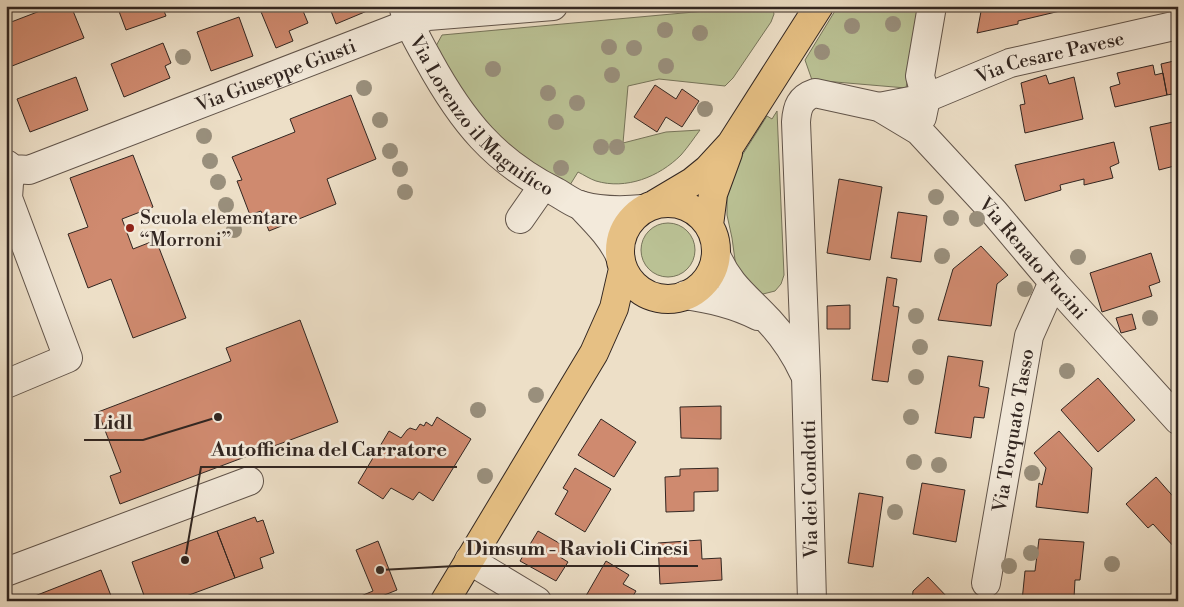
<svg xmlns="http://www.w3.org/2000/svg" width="1184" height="607" font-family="'Libre Bodoni',serif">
	<rect width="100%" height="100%" fill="#eddfc7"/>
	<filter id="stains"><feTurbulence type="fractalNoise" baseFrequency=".004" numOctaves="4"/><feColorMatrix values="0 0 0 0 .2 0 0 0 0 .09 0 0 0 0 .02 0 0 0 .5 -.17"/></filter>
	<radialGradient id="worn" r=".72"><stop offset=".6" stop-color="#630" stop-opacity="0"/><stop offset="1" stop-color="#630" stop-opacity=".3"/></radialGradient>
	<path fill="#bac194" stroke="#76745a" d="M760,6H772L774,14L771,22L733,78L725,86L659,79L628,86L623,143L666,132L700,130C694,138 688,147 681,155C659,177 626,190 596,181C590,179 584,175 578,172L570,185C543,170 513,153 490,130C467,107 452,74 436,46L442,35Z
		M838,6H920L906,88L812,80L805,60Z
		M777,111L784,275L781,284L775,291L763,294L754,291L736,267L732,238L727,215V192L736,165L767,116L772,119Z
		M641 250a27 27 0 1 1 54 0a27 27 0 1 1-54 0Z"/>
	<path fill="#cf8a6f" stroke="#322621" d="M53,6H71L84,38L12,66L6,50V24Z
		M117,6H162L166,16L126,30Z
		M262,6H301L308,23L289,31L293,41L276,48L259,7Z
		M329,6H379L336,24Z
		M982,6H1081L1018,21V24L977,33Z
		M239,17L253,56L211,71L197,32Z
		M163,43L171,63L165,66L170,78L124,97L111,64Z
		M1178,60V93L1167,95L1161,64Z
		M1153,65L1155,75L1163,73L1167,95L1115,107L1110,87L1120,84L1117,73Z
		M1046,75L1049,84L1074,77L1083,119L1025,133L1020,105L1025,104L1021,83Z
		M76,77L88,110L30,132L17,99Z
		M655,85L676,99L682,89L699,101L682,127L666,117L657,132L634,117Z
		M351,95L376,159L327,179L336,204L269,231L261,211L250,215L237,181L242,180L232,157L295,132L290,119Z
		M1178,121V165L1159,170L1150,127Z
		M1114,142L1119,163L1110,167L1113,178L1084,185V179L1060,185L1061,190L1025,201L1015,165Z
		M133,155L153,207L122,219L133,249L156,240L186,318L133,338L111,279L88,288L68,234L88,227L70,178Z
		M839,179L882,187L870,260L827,253Z
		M898,212L927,216L921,262L891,258Z
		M981,246L1008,275L997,284L991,326L938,320L953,269Z
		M1151,253L1160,282L1149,286L1152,296L1102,312L1090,273Z
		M887,277L897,279L893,306L899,307L888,382L872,380Z
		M850,305V329H827V306Z
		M1132,314L1136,329L1121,333L1116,318Z
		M300,320L338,422L120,504L110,476L121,472L98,412L231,361L226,348Z
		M948,356L983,361L979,386L989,388L984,418L974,417L971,438L935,433Z
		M1098,378L1135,420L1098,452L1061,410Z
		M721,406V439L681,438L680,407Z
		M437,417L471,439L433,501L419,492L413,500L391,488L383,499L358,483L389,431L401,438L407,430L410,428L416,430L420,424L424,426L426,422L432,426Z
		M601,419L636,442L614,477L578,455Z
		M1059,431L1092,468L1088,513L1036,507L1039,483L1042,485L1046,468L1034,453Z
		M575,468L611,489L585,532L555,514L568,491L563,488Z
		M718,468V491L694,492V511L666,512L665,477L680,476V469Z
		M1156,477L1178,502V547L1176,549L1153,524L1148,528L1126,504Z
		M922,483L965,490L956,542L913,534Z
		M859,493L883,497L873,567L848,563Z
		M255,517L257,522L263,520L274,553L260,558L263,568L235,578L217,531Z
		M217,531L235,578L173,601H146L132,562Z
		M538,531L566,547L560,557L568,562L556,581L520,561Z
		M1039,539L1084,542L1080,580H1075L1074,598H1063V601H1022L1025,571H1035Z
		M701,540L702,559L721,558L722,580L660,584L658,543Z
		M378,541L397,590L382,596L384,601H358L356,598L373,591L356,550Z
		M606,561L629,575L623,584L636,591L630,601H583Z
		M101,570L113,601H22Z
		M928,577L951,601H912L913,591Z"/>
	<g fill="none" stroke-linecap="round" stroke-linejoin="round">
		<defs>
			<g id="minor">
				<path id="s1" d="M403,6C409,26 419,43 429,61C462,121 494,161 556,192C563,196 571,202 579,205C600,211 623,211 643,209"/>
				<path id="s2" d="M879,107L926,98L1010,63L1178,25"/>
				<path d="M922,117L926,98L920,76L932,6"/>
				<path id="s3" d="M6,164L13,169L29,170L428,16L553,6"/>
				<path d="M580,205C595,221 611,236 620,256"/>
				<path d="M520,219L543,186"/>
				<path d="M716,255C729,286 747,297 769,321C784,337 795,354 804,373"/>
				<path d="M685,295C711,299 734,304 758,316"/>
				<path d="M6,384L68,358L8,198L9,183L13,169"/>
				<path d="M469,560L537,601"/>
				<path d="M6,572L249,481"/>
				<path id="s4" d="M986,583L1029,336L1053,282"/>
				<path id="s5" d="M812,601L806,376L796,122C797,107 800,98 815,93L879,107L919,131L994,212L1053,282L1178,420"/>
			</g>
			<path id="major" d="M620 251a48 48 0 1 1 96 0a48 48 0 1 1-96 0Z
				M655,204L692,182L708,169L731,144L819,6
				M709,225L713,194L728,153
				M445,601L594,353L614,308L623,269"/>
		</defs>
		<use href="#minor" stroke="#61544a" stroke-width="30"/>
		<use href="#major" stroke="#322621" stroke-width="30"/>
		<use href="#minor" stroke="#f3eadb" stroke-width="28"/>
		<use href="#major" stroke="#e6c084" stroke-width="28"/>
	</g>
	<g fill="#998f7c">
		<circle cx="893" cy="24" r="8"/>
		<circle cx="852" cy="26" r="8"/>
		<circle cx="665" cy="30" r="8"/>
		<circle cx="700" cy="33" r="8"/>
		<circle cx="609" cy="47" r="8"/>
		<circle cx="634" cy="48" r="8"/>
		<circle cx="822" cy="52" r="8"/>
		<circle cx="183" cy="57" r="8"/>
		<circle cx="666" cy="66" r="8"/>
		<circle cx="493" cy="69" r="8"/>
		<circle cx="612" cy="75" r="8"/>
		<circle cx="364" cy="88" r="8"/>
		<circle cx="548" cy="93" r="8"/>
		<circle cx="577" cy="103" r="8"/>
		<circle cx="705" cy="109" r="8"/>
		<circle cx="380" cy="120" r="8"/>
		<circle cx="556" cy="122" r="8"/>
		<circle cx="204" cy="136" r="8"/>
		<circle cx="601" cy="147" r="8"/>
		<circle cx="617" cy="147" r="8"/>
		<circle cx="390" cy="151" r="8"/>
		<circle cx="210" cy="161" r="8"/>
		<circle cx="561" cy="168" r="8"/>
		<circle cx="400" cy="169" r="8"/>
		<circle cx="218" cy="182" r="8"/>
		<circle cx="405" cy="192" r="8"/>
		<circle cx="936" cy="197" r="8"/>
		<circle cx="226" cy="205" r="8"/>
		<circle cx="951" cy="218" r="8"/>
		<circle cx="977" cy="219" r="8"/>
		<circle cx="234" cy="230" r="8"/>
		<circle cx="942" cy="256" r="8"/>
		<circle cx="1078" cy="257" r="8"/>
		<circle cx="1025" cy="289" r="8"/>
		<circle cx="916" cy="316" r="8"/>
		<circle cx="1150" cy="318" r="8"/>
		<circle cx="920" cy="347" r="8"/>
		<circle cx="1067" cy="371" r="8"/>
		<circle cx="916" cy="377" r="8"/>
		<circle cx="536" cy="395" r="8"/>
		<circle cx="478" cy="410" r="8"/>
		<circle cx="911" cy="417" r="8"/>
		<circle cx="914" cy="462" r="8"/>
		<circle cx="939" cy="465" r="8"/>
		<circle cx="1032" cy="473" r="8"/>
		<circle cx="485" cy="476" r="8"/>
		<circle cx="895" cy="512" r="8"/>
		<circle cx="1031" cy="553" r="8"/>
		<circle cx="1112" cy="564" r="8"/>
		<circle cx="1009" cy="566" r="8"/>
	</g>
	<circle fill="#8f2418" stroke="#f3eadb" stroke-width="2" cx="130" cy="228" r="5"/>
	<g text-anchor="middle" stroke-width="5" stroke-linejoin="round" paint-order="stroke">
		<g font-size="19" fill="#322621" stroke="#f3eadb">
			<text dy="7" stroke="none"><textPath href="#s2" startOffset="179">Via Cesare Pavese</textPath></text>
			<text dy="7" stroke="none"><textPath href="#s3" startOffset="289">Via Giuseppe Giusti</textPath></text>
			<text dy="7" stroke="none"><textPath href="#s1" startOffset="138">Via Lorenzo il Magnifico</textPath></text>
			<text dy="7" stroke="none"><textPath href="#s5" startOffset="800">Via Renato Fucini</textPath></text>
			<text dy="7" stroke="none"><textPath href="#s4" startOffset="155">Via Torquato Tasso</textPath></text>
			<text transform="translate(809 489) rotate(-91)" y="7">Via dei Condotti</text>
		</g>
		<g font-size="19" fill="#322621" stroke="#f3eadb" text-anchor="start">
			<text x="140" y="224">Scuola elementare<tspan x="140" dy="22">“Morroni”</tspan></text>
		</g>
	</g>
	<path fill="none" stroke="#322621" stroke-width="2" d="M218 417L143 440H84M185 560L201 467H457M380 570L456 566H698"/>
	<g fill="#322621" stroke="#f3eadb" stroke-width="2">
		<circle cx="218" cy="417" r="5"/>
		<circle cx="185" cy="560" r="5"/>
		<circle cx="380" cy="570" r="5"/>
	</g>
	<g font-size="20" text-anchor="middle" font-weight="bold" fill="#322621" stroke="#f3eadb" stroke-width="5" stroke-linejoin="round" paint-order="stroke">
		<text x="113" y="429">Lidl</text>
		<text x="329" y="456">Autofficina del Carratore</text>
		<text x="577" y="555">Dimsum - Ravioli Cinesi</text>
	</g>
	<rect width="1184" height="607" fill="none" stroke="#eddfc7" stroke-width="25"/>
	<rect x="8" y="8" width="1169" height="592" fill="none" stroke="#322621" stroke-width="2.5"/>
	<rect x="12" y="12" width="1159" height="582" fill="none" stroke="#322621"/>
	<rect width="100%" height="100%" filter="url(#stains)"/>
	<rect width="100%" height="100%" fill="url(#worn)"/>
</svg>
